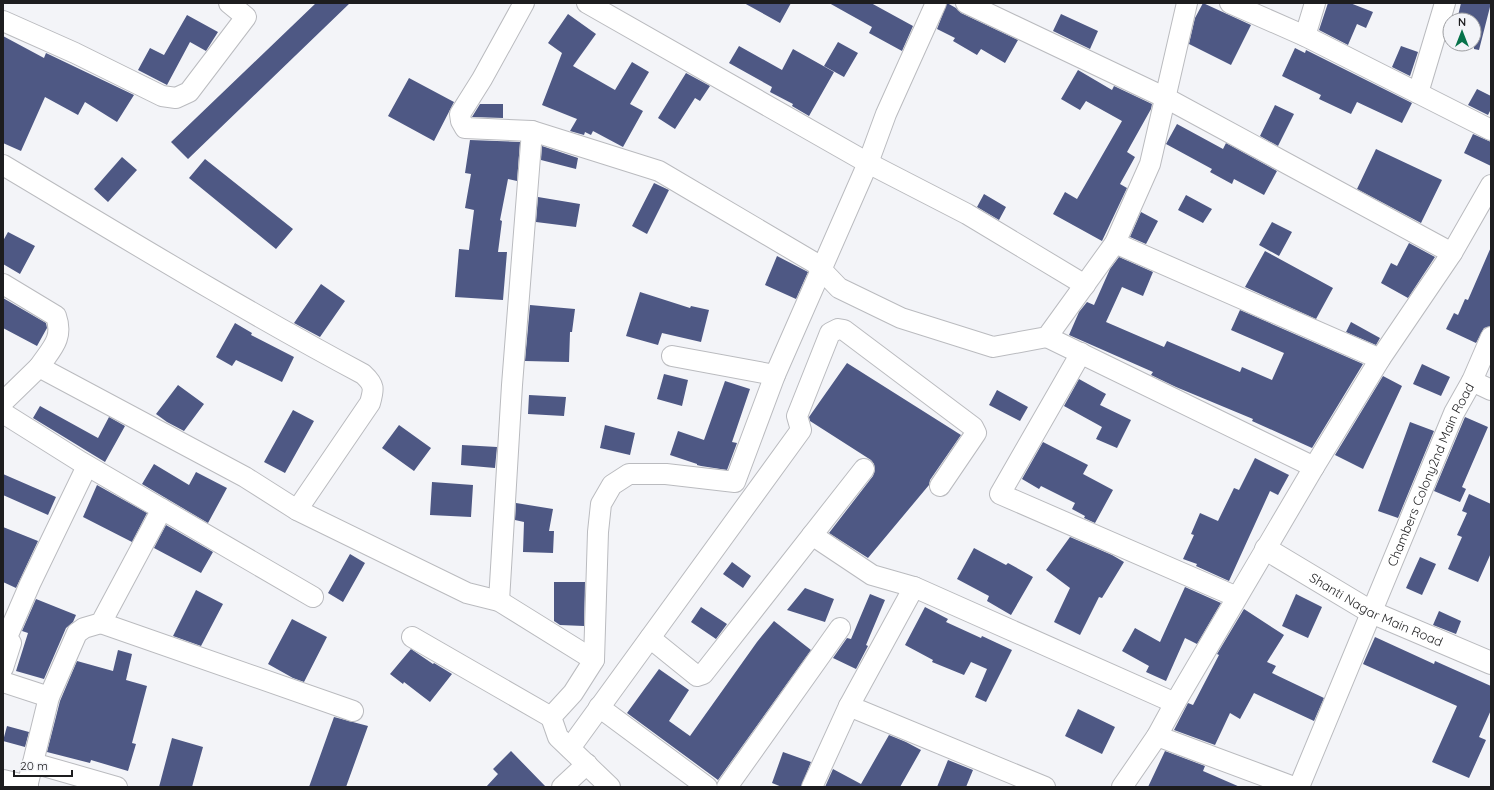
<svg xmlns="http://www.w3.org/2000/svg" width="1494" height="790" font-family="Quicksand,sans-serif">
	<rect width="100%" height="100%" fill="#f3f4f8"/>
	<path fill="#4e5884" d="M316,3H350L188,159L171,142Z
		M744,3H791L780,23Z
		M829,3H871L913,26L902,51L869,33L872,27Z
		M947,3L956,8L961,13L1018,40L1005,63L981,49L977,55L953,41L955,38L937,29Z
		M1203,3L1251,25L1231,65L1189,44L1195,18Z
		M1328,3H1350L1373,12L1366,28L1357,24L1348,45L1319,30Z
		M1461,3H1491L1479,50L1474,49V20H1457Z
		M568,14L596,34L573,66L615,90L632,62L649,72L630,104L643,111L623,147L593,131L591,135L585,132L584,135L570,131L577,119L542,105L562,53L548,43Z
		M1061,14L1098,31L1090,49L1053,31Z
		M187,15L218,32L206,51L190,42L167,85L138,70L150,48L164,55Z
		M3,36L44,58L46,53L134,95L117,122L85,102L78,115L45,97L21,151L3,143Z
		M838,42L858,53L844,77L824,66Z
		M739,46L782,70L793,49L834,72L809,116L792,106L793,104L770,92L772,87L729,63Z
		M1401,46L1418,52L1410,76L1392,67Z
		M1295,48L1305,53L1306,50L1412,103L1402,123L1357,102L1351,114L1319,99L1321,95L1282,76Z
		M1078,70L1112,90L1114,86L1152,104L1151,109L1127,152L1135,157L1120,184L1127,188L1102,241L1053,214L1065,192L1077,199L1122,121L1086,101L1080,110L1061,99Z
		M686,73L710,86L700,101L695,98L675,129L658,118Z
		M409,78L454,102L434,141L388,116Z
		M1477,89L1491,96V109L1488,115L1468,105Z
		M480,104H503V118L472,117Z
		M1275,105L1294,114L1278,146L1260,136Z
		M1177,124L1223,149L1226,143L1277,171L1264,195L1234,179L1232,184L1210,172L1212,169L1166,144Z
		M1473,134L1491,142V166L1464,153Z
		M470,140L520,142L517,181L508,179L500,220L502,221L498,252H507L503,300L455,297L459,249L469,250L474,210L465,208L471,174L465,173Z
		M542,146L578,158L576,169L541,160Z
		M1376,149L1442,180L1421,223L1357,189Z
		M122,157L137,170L108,202L94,189Z
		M205,159L293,229L276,249L189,178Z
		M654,183L669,190L647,234L632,226Z
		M984,194L1006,207L999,220L977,207Z
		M1186,195L1212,209L1203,223L1178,210Z
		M538,197L580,204L576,227L536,222Z
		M1141,212L1158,221L1146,244L1130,237Z
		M1272,222L1292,232L1279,256L1259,245Z
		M8,232L35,246L20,274L3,264V241Z
		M1409,243L1435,257L1408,298L1381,283L1391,263L1397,266Z
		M1491,247V326L1484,328L1476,343L1446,329L1454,313L1458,315L1465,299L1468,300Z
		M1265,251L1333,288L1316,319L1245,287Z
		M777,256L808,272L796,299L765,285Z
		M1119,257L1153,272L1143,296L1122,287L1106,322L1164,347L1167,341L1240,372L1242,367L1272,380L1284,353L1231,330L1240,310L1363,364L1312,448L1252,421L1253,419L1176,387L1151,375L1153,372L1069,335L1079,312L1087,302L1094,305L1110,269Z
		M321,284L345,301L320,337L294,323Z
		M640,292L690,308L691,306L709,310L701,342L662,333L658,345L626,336Z
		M3,298L46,323L47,328L37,346L3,328Z
		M530,305L575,309L572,332H570L569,362L525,361Z
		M1351,322L1380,338L1376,345L1346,332Z
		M235,323L252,333L251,335L294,357L282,382L236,360L232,366L216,357Z
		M847,363L961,435L930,480L929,485L868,558L829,533L873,476L875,470L874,464L871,460L810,421L809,417Z
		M1422,364L1450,377L1441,396L1413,384Z
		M664,374L688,380L682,406L657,399Z
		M1383,376L1402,386L1363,469L1335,455Z
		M1079,379L1106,394L1100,405L1131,420L1117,448L1096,439L1102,427L1064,406Z
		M725,381L750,389L732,442L737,443L727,470L701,466L697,465V464L670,455L678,431L704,440Z
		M178,385L204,404L184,431L167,422L156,414Z
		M997,390L1028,407L1020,421L989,405Z
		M529,395L566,397L564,416L528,414Z
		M40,406L98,438L109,417L125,426L105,462L33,418Z
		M293,410L314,421L285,473L264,462Z
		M1465,417L1488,427L1462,487L1466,489L1460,502L1434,491Z
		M1410,422L1434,431L1398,518L1378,511Z
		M399,425L431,448L414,471L382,448Z
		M605,425L635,433L630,455L600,448Z
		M1043,442L1088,465L1083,474L1113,490L1095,523L1084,518L1085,516L1072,509L1075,503L1041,486L1039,489L1022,479Z
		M462,445L497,447L495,468L461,465Z
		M1255,458L1289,475L1278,495L1270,491L1229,581L1196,566L1197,564L1183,559L1194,535L1191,534L1200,513L1218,521L1234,488L1239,490Z
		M154,464L189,485L196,472L227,488L208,523L142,484Z
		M3,474L56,497L48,515L3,495Z
		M432,482L473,485L471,517L430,515Z
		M97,485L147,513L132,542L83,517Z
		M1469,494L1491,504V553L1478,582L1448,569L1462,537L1457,535L1467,513L1462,511Z
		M516,503L553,509L549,531H554L553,553L523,552L524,522L515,520Z
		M166,525L213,552L201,573L154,548Z
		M3,527L38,541L16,588L3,582Z
		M1070,537L1112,555L1124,562L1102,598L1099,597L1080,635L1054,622L1070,588L1046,570Z
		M974,548L1006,565L1008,563L1033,577L1011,615L987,601L989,596L957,579Z
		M350,554L365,563L343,602L328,593Z
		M1420,557L1436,564L1422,595L1406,588Z
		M732,562L751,576L743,588L723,574Z
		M554,582H585L584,626L560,625L554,621Z
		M1185,587L1221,603L1197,644L1185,638L1166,681L1146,672L1149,666L1122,651L1135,628L1160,642Z
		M805,588L834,599L825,622L787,610Z
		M196,590L223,604L201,646L173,636Z
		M870,594L885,600L866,645L868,646L856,669L833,658L847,638L851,639Z
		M1296,594L1322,607L1308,638L1282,626Z
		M36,599L76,615L73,622L66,628L44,679L16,671L28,633L22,631Z
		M701,607L727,624L716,639L691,622Z
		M925,607L948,619L946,622L981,638L982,636L1012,650L986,702L975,697L987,669L971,662L964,675L932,662L933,660L905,645Z
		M1244,609L1284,635L1267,662L1276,666L1272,673L1324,698L1314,721L1254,693L1240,719L1230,713L1215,745L1174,730L1188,703L1193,705L1219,655L1217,654Z
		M1439,611L1461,621L1456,634L1433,625Z
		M292,619L327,637L304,682L293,678L268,664Z
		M774,621L811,650L718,780L627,713L659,669L689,690L669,721L690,736L757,642Z
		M1375,637L1434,664L1435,661L1491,686V710L1479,737L1486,740L1469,778L1432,762L1457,706L1363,664Z
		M411,649L433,664L434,663L452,674L430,702L404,682L403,684L390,674Z
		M118,650L132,654L126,680L147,686L132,743L136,744L128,771L91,760L90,763L47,752L60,701L77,661L113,671Z
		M1078,709L1115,727L1102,754L1065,736Z
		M334,717L368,726L346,787H309Z
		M7,726L29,732L25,747L3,741Z
		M889,735L906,742L921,750L900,787H825L833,769L861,784Z
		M172,738L203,747L192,787H159Z
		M511,751L546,787H486L498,774L493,769Z
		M1165,751L1205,766L1203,771L1240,787H1148Z
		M783,752L811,762L801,787H782L772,783Z
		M948,760L973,770L966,787H937Z"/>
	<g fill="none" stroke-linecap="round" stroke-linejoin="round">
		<defs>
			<g id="street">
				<path d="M524,3L482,79L460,114L461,121L465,128L532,131"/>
				<path d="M587,3L868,163L967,214L1085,285"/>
				<path d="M966,3L1166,98L1452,253"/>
				<path d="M1230,3L1305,36L1491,130"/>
				<path d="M3,21L75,53L162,96L176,98L189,92L246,17L229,3"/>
				<path d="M1305,36L1315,3"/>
				<path d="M1418,93L1445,3"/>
				<path d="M3,165C122,236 241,309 363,374C375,385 374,389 370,403L297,510"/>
				<path d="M1115,243L1380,359"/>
				<path d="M3,284L56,316C64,339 51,349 39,367L245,477L297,510L467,593L499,601L594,660L573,693L551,717L558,737L610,787"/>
				<path d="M1047,337L1314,467"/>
				<path d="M1081,353L1000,494L1237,597"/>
				<path d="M672,356L775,375"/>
				<path d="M1472,381L1491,390"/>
				<path d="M3,402L39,367"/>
				<path d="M3,413L81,462L313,597"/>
				<path d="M812,535L872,575L914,587"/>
				<path d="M499,601L512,385L532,131L659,171L815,263L839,288L901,318L993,347L1047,337L1115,243L1150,164L1187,3"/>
				<path d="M101,623L353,711"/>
				<path d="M412,637L551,717"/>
				<path d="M650,638L697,676L703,674L864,469"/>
				<path d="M594,660L598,532L601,504L612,485L629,474H666L735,482L775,375L868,163L886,114L936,3"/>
				<path d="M3,668L11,643L7,637L30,584L87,466"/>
				<path d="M3,682L49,697"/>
				<path d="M599,707L707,787"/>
				<path d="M1157,736L1294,787"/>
				<path d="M570,748L801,430L797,416L830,333L838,329L844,330L973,427L976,433L940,486"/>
				<path d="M33,763L117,787"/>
				<path d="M3,780L28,786"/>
				<path d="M27,787L49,697L77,633L84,628L101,623L162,509"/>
				<path d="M562,787L587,764"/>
				<path d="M727,787L840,628"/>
				<path d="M812,787L849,706"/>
				<path d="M1045,787L849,706L914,587L1175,703"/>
				<path d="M1122,787L1157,736L1175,703L1314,467L1380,359L1452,253L1491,185"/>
				<path id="s1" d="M1299,787L1454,413L1472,381L1491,337"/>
			</g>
			<g id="secondary">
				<path id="s2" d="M1266,549L1371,612L1491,663"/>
			</g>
		</defs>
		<use href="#street" stroke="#babbbf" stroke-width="22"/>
		<use href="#secondary" stroke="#babbbf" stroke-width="24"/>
		<use href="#street" stroke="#fff" stroke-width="20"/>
		<use href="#secondary" stroke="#fff" stroke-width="22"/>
	</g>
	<g text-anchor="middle" stroke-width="4" stroke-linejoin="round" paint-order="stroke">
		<g font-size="13" fill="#1d1d1f" stroke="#f3f4f8">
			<text dy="5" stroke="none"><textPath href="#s1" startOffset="339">Chambers Colony2nd Main Road</textPath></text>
			<text dy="5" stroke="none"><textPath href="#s2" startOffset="126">Shanti Nagar Main Road</textPath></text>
		</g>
	</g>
	<rect width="1494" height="790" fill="none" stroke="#1d1d1f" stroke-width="8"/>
	<g transform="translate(1462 32)"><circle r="19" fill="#f3f4f8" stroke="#9d9ea1"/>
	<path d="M0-3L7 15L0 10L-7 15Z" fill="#07724a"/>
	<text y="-6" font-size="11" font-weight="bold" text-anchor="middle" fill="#1d1d1f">N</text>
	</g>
	<path d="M14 770v6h58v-6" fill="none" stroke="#1d1d1f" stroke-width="2"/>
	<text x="20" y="770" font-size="12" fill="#1d1d1f" stroke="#f3f4f8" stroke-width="3" paint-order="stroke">20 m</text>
</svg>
